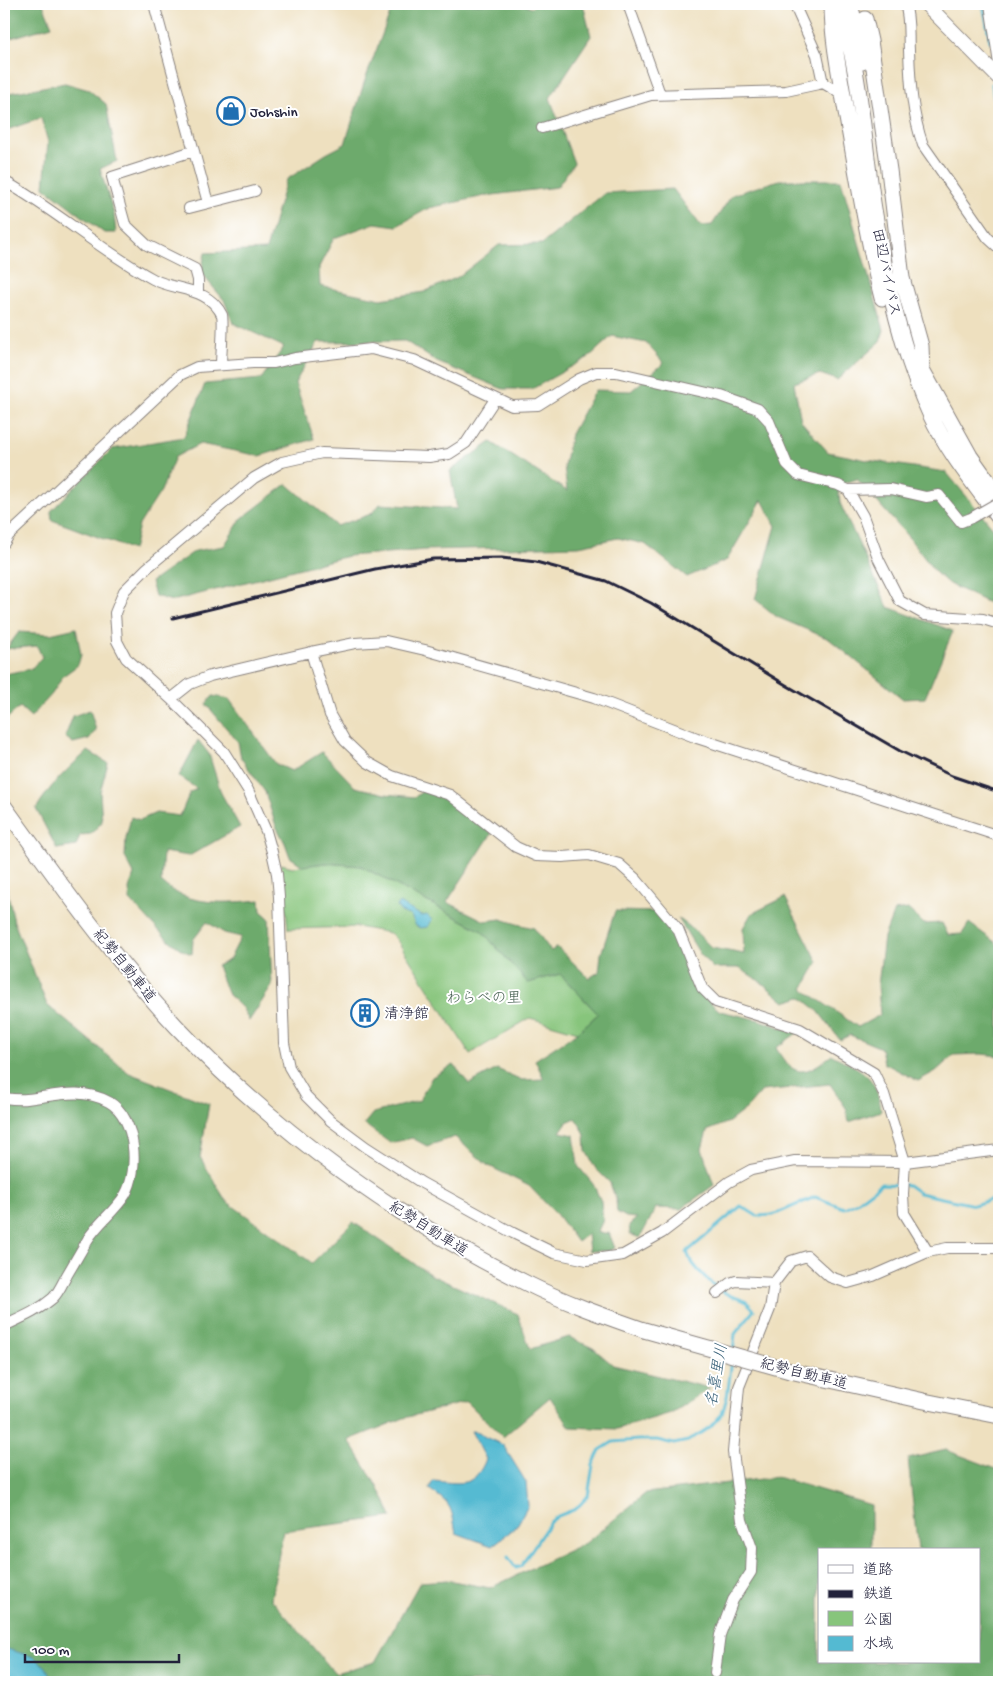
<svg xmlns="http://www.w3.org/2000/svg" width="1003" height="1686" font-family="'Gochi Hand','Klee One',sans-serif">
	<rect width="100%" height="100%" fill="#fff"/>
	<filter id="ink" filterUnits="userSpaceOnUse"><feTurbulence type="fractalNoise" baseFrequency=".02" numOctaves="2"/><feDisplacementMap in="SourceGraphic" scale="10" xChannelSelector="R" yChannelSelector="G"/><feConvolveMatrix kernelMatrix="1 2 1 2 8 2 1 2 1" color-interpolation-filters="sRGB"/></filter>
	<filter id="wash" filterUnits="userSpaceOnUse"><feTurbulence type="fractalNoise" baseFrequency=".0096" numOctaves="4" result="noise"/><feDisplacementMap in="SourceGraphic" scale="20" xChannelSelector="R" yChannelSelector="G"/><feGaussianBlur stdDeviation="1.12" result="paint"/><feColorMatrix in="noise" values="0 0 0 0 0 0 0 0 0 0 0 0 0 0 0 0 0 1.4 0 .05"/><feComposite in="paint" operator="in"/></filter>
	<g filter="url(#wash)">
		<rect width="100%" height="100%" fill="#eee0bf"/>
		<path fill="#87c57c" stroke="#54745c" d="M325,863L361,866L482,931L528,983L560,974L598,1014L578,1032L530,1018L470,1054L397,940L390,933L357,927L288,929L281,864L293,867Z"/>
		<path fill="#6daa6c" stroke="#486654" d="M4,4H43L52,26L4,40Z
			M399,4H523L531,8L535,4H583L591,36L550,98L574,163L557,187L485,196L429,208L397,226L375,223L334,238L319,267L320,286L381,299L424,292L458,277L499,245L542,244L605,193L673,189L701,226L712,225L732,195L779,180H841L884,330L880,342L837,380L820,374L794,383L801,421L828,452L867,460L946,472L999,535V608L949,584L935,572L910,539L857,479L838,485L840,503L888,607L953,631L925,698L903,699L829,639L777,617L755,599L776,526L762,500L727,560L687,577L645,544L618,538L579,546L426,550L348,556L172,601L155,596L151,582L195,551L224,546L241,519L287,484L337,526L371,514L380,504L457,509L450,471L491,442L567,491L564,466L571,434L595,390L631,391L664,363L646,343L612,336L589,357L532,389H503L437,362L405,341L318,342L295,383L314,439L260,456L200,444L175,457L161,491L139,525L133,550L52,520L51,511L112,449L184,437L205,384L261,379L284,347L233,323L224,300L201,273L205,253L266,250L286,180L326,154L345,144L364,83L392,8Z
			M65,83L89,90L106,104L117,161L100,169L114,214L116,233H104L44,187L48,142L41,118L4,131V94Z
			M76,628L81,655L78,665L63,676L52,694L31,717L20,707L4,721V674L31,669L42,657L37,646L6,649L19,632L50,634Z
			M213,696L229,699L276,764L292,771L322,752L355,787L385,794L415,797L424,790L447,799L492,833L447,902L485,921L501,919L517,924L534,928L551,951L557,947L589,978L599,972L601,954L615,911L659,912L678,943L696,990L720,1011L759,1020L797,1033L776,1048C795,1081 806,1074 832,1055C863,1071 876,1074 881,1111L849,1122L846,1108L830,1084L762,1091L747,1108L729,1122L707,1131L702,1149L714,1185L681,1209L656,1208L640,1238L630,1234L629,1225L637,1218L626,1217L617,1212L616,1200L610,1183L596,1169L586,1151L585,1135L576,1118L567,1122L560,1132L574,1135L578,1166L593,1184L601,1201L603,1220L597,1233H609L615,1248L609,1251H589L587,1234L577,1242L557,1215L529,1186L487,1165L455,1137L427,1146L412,1138L390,1143L364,1124L373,1113L419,1101L432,1077L454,1065L469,1084L497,1069L522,1080L544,1079L535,1060L578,1032L598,1014L560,974L528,983L482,931L361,866L325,863L303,866L290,857L285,843L276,826L265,792L241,758L238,742L206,704Z
			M90,710L96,730L89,739L73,743L65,737L73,716Z
			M198,740L209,754L221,793L240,827L189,856L163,852L161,882C188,907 227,903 260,900L261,911L269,918L272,986L249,1021L243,1009L227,993L217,966L229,960L241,937L224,933L207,922L193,940L192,954C172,949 145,915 130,900L129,889L134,874L125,857L126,838L131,817L140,820L156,813L180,816L190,792L197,789L179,776Z
			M88,751L108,763L100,792L102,822L91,834L80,835L76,846L57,849L36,809C50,785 68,768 88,751Z
			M4,875L14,922L47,1005L129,1073L209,1104L200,1157L226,1201L312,1263L353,1222L431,1275L518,1314L530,1349L569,1337L593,1348L613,1365L710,1388L671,1413L617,1429L570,1427L550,1397L503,1437L467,1402L404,1418L349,1440L383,1496L392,1517L283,1531L271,1599L335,1673L375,1662L420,1582L447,1580L490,1588L587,1542L646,1493L777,1477L871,1505V1550H819V1662H979V1550H918L908,1459L946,1450L999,1470V1682H4Z
			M785,897L818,962L803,989L858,1027L880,1015L878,985L884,937L894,911L908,909L924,924L942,923L948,935L962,934L969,923L999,945V1056L981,1054L954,1055L936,1071L918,1081L884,1063L881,1048L850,1035L840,1040L818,1011L801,997L785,1002L761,982L739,968H713L700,954L678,918L694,930L712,948L744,954L743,928L751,914Z"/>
		<path fill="#54bad2" stroke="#3b6e86" d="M399,903L422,916L427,915L432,920L428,927L420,928L416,926L411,916L401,912L397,907Z
			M471,1431L479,1432L485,1437L503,1445L526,1482L528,1506L516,1527L492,1546L456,1533C451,1506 452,1505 429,1489L433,1481C460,1483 474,1489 486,1459Z
			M4,1648L34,1657L46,1667L52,1682H4Z"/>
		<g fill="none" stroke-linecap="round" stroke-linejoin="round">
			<path stroke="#54bad2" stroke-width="3" d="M983,4L990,41
				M992,84L994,101L999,110
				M733,1352L735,1334L754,1310C744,1298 744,1301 731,1296C717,1290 691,1267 687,1252L741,1206L757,1216L773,1215L815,1197L844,1208L857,1202L881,1184L908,1185L919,1193L974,1205L999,1197
				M508,1557L516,1568L521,1566L550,1522L558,1516L576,1509L588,1496L593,1465L600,1450L613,1442L638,1440H657L674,1444L688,1441L710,1427L722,1414L727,1397L732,1360"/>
		</g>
	</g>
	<g filter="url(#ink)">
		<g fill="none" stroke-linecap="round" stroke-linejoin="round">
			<defs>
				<path id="minor" d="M154,4L208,203
					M628,4L660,94
					M794,4L817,55L823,83
					M905,4C910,19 908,34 909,50C910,82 912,114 923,145L988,238L999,248
					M990,4L999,64
					M542,128L651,95L786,91L823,83L835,90L844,98
					M193,151L112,177L125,224L147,245L195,269L198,280V293
					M4,181C56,210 101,251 153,279C173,290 200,287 216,306C218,308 221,313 222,315C224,323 221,355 221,365
					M189,208L255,191
					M495,399L466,443L449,454L429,457L322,453L282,462L254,478L147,568L124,591L115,613L117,641L126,658L171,699L224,752L248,790L266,831L272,852L277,874L279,897L284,1043L289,1067L306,1096L331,1121L366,1147L422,1183L513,1233L554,1253L587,1260L623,1255L662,1233L729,1182L751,1170L795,1161L905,1162L999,1150
					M848,490L891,489L926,497L939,495L961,522L971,518
					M4,543L9,535L180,375L197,367L253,363H274L295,358L371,349L414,360L512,406L538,405L579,379L596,372H616L721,396L758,409L769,421L787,464L798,475L838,485L848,490L863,516L879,560L900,601L925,615L983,619L999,624
					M311,652L330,715L345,741L367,762L392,776L450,795L516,847L536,856L562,857L589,855L619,864L636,879L678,929L702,988L716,1002L800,1029L874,1073L884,1094L905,1162L903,1194L904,1213L928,1252
					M171,699L190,684L210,676L311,652L355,643L386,641L425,650L594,698L697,738L999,836
					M4,1098C11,1099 19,1100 27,1099C55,1096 81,1087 109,1102C136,1117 140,1170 125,1195C115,1211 98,1223 88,1239C81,1251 74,1263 67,1275C63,1282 59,1292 53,1298C38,1311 21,1318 4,1326
					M717,1293L730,1283L736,1281L774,1283
					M715,1673L720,1635L733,1600L751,1572L752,1548L742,1520L733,1452L739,1387L770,1309L774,1283L791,1261L807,1256L830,1277L848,1283L873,1276L928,1252L947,1248H999"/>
				<path id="major" d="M926,4L999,78"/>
				<path id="highway" d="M832,4C832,42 841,80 847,118C858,178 867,239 882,298
					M838,4C861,69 863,141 874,209C885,276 901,352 930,414C947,451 975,485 999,518
					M850,4L858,36L862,62
					M865,19L870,41L889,170L902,278L921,346L922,372
					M920,366L970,456L999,497
					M4,806C58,881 113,958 176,1026C275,1131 397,1219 526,1283C564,1302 604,1316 644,1330
					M790,1371L924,1401L999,1416"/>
			</defs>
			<use href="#minor" stroke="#88817d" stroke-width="12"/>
			<use href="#major" stroke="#88817d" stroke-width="16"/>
			<use href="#highway" stroke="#88817d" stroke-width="17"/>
			<use href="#minor" stroke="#fff" stroke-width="10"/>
			<use href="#major" stroke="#fff" stroke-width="14"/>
			<use href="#highway" stroke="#fff" stroke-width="15"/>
			<path stroke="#22223b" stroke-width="3" d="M173,618L375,569L433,559L502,558L536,562L606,581L651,603L786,685L900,751L952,776L999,792"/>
			<defs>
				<path id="minor-bridge" d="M971,518L999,502"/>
				<path id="highway-bridge" d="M644,1330L790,1371"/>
			</defs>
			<use href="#minor-bridge" stroke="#88817d" stroke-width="12" stroke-linecap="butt"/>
			<use href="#highway-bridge" stroke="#88817d" stroke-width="17" stroke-linecap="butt"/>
			<use href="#minor-bridge" stroke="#fff" stroke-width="10"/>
			<use href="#highway-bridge" stroke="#fff" stroke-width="15"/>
		</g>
	</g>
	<defs>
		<symbol id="shop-ring" viewBox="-11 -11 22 22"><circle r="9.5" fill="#fff" stroke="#1f6fb2" stroke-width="1.5"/><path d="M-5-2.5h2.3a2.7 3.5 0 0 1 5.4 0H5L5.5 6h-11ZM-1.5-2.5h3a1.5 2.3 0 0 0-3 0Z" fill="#1f6fb2"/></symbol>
		<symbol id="building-ring" viewBox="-11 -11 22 22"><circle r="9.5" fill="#fff" stroke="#1f6fb2" stroke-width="1.5"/><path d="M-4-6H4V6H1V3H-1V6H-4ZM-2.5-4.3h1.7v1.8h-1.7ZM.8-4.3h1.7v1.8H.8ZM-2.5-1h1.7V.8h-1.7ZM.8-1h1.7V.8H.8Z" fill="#1f6fb2"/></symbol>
	</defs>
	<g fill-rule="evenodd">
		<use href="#shop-ring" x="215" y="95" width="32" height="32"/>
		<use href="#building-ring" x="349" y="997" width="32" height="32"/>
	</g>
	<g text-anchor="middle" stroke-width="4" stroke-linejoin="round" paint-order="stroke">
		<g font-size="15" fill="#22223b" stroke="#fff" text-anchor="start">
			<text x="250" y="116">Johshin</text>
			<text x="384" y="1018">清浄館</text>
		</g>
		<g font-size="15" fill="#22223b" stroke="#fff">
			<text transform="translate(887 272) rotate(78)" y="5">田辺バイパス</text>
			<text transform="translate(125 965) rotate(51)" y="5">紀勢自動車道</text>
			<text transform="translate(429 1228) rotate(32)" y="5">紀勢自動車道</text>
			<text transform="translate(804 1373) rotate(14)" y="5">紀勢自動車道</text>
		</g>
		<g font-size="15" fill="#4a6355" stroke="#fff">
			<text x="484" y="1002">わらべの里</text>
		</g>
		<g font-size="16" font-style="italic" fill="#365f77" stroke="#fff">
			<text transform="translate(715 1375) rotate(-80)" y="6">名喜里川</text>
		</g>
	</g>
	<rect width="1003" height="1686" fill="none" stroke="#fff" stroke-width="20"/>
	<rect x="818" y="1548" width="162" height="115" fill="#ffffff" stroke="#a7a7b1"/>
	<rect x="828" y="1565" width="25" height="8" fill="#ffffff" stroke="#a7a7b1"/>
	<text x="863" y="1574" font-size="15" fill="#22223b">道路</text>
	<rect x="828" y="1590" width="25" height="8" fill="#22223b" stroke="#a7a7b1"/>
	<text x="863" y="1598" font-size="15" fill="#22223b">鉄道</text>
	<rect x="828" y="1611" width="25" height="15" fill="#87c57c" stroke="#a7a7b1"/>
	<text x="863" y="1624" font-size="15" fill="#22223b">公園</text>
	<rect x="828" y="1636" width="25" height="15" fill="#54bad2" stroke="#a7a7b1"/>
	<text x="863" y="1648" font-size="15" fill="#22223b">水域</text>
	<path d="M25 1654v8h154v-8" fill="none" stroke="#22223b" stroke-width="2.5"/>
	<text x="32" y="1654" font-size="15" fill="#22223b" stroke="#ffffff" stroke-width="4" paint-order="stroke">100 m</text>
</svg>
